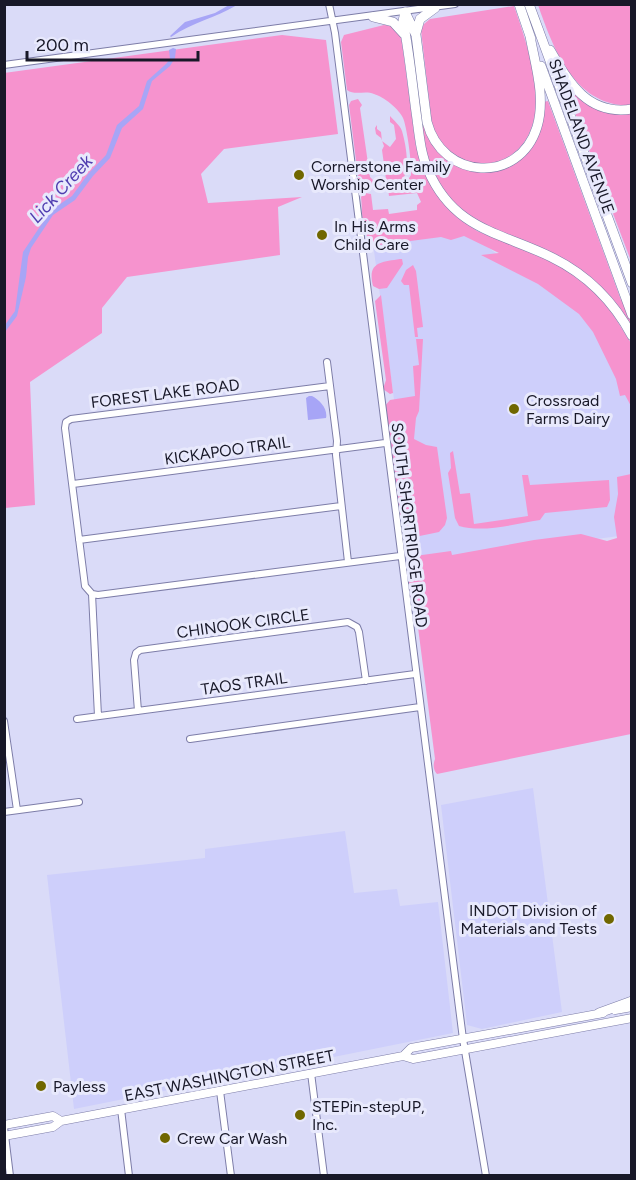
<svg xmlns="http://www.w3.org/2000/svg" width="636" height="1180" font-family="Figtree,sans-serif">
	<rect width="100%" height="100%" fill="#dadbf8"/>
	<path fill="#cecffb" d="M458,225L497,254L561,287L631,383V519L619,536L416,563L372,236Z
		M533,788L562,1012L482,1029L467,1025L441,805Z
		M345,831L354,893L397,889L400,906L438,902L453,1033L74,1109L47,875L205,858V849Z"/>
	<path fill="#f693ce" d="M538,5H631V105L622,107L621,105C572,100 552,45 538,5Z
		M514,6C525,37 543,91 533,123C518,177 450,177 432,126L421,30L424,24L430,19Z
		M384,25L393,26L401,35L416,147L442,201L460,219L477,231L556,263L585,283L607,305L631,343V406L625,395L620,396L616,379L593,332L579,314L538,284L481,255L499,253L464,236L451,240L441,237L380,245C360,242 363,214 361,197L365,193L371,194L373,210L388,209L389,214L417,210V205L421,202L417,193L389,196L388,189C400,188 405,185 411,175C412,165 407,127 403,118C399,109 384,97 374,94C365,90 355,96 347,90L341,42L344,35Z
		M282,35L326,40L338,134L224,149L201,174L208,203L302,197L278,207L280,255L127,277L102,308V333L30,382L35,505L5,508L4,73Z
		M567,83L574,93L631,112V261L564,84Z
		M417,94C427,108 425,132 434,147C450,171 484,178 509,166C514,163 521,159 524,155C531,146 539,114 543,102L548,101L621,300H623L631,321L627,323L577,270L484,228L447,198L428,163Z
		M358,99L362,105L360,108L370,177L375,182L373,186H362L359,184L349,105L351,101Z
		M390,116C394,121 400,125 402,131C406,145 413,179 396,184C390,186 387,186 382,183L386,179L382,150L384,146L381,138L376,134L375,128L377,125V129L381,132L382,141L390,147L396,139L394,125L390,122Z
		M400,259H402L403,264L387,288L379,289L373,286C367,262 381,262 400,259Z
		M413,265L416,271L423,327L417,328L418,337H415L409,285H404L401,281L406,270Z
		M381,295L393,393L390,394L383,389L386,380L375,301Z
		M416,339H423L419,411L416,418L414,439L426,445L437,447L447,518L445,525L439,532L410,538L399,514L384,407L390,400L415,396L413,366L419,365Z
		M453,451L460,494L470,493L474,524L528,516L522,475H528L530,485L609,480L610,500L607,507L545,513L540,520C514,524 484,533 459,526L455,518L448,473L451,468L450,453Z
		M631,474V734L437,774C433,770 433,764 435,759L415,604H411C409,587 406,571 415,556L451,551L452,555L534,540L581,534L607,541L617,538L614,517L618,494L617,477Z"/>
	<path fill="#a7a5f6" d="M229,5H237C215,18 193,22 171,37L170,36L185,22L215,13Z
		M173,48L176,49L175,58L170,66L152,81L143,109L122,128L110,158L93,176L75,200L53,215L31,248L28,257L26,277L17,316L5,332V325L15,311L23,252L51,210L72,196L88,174L106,155L117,125L139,106L147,81L166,64L170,59L169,50Z
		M309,396H312C320,400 328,409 326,418L308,420L306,398Z"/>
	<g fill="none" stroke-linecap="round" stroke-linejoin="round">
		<defs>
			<path id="minor" d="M329,4L335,33L463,1039L486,1176
				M4,65L455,4
				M327,362L337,441L336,455L348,562
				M73,484L385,443
				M79,540L341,506
				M92,594L98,595L400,556
				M138,711L134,660L136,653L140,650L348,622L357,627L359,632L366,681
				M98,716L92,594L85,586L65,428L66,422L71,419L330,386
				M77,719L415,674
				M4,721L17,810
				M190,739L420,707
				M4,812L79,802
				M311,1073L324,1176
				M220,1091L231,1176
				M121,1109L129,1176
				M4,1127L10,1176"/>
			<path id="major" d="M615,1010L632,1007
				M403,1056L411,1048L603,1013
				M4,1125L53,1116L61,1121
				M4,1136L53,1127L61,1121L403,1056L413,1059L632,1018"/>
			<path id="highway" d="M519,4L531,39
				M529,4L632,283
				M405,12L403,21C409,51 412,82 416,112C419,132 420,152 428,170C454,230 500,232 551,257C586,274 614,302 632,336
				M405,12L416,35L427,122C442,180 519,185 537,127C546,97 535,64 530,36
				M373,17L393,22L404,34
				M416,33L420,19L435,8
				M550,50C569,83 588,116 632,109
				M541,66L632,315
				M599,1013L632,1001"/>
		</defs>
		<use href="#minor" stroke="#7d7da8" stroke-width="8"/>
		<use href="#major" stroke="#7d7da8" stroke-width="9"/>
		<use href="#highway" stroke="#7d7da8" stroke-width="10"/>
		<use href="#minor" stroke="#fff" stroke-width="6"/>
		<use href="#major" stroke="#fff" stroke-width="8"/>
		<use href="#highway" stroke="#fff" stroke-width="9"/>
	</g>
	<g fill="#706700" stroke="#e8e9fc" stroke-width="2">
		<circle cx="299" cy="175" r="6"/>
		<circle cx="322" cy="235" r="6"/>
		<circle cx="514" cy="409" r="6"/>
		<circle cx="609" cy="919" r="6"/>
		<circle cx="41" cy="1086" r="6"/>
		<circle cx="300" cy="1115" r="6"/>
		<circle cx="165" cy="1138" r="6"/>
	</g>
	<g text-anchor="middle" stroke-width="6" stroke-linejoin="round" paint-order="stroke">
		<g font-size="16" fill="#181828" stroke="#e8e9fc">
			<text transform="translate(582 136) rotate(70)" y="6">SHADELAND AVENUE</text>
			<text transform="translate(165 393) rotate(-7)" y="6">FOREST LAKE ROAD</text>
			<text transform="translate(227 450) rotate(-8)" y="6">KICKAPOO TRAIL</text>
			<text transform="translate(410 525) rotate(83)" y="6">SOUTH SHORTRIDGE ROAD</text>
			<text transform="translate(243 623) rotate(-8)" y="6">CHINOOK CIRCLE</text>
			<text transform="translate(244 683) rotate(-8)" y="6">TAOS TRAIL</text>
			<text transform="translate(229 1075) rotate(-11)" y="6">EAST WASHINGTON STREET</text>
		</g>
		<g font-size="16" fill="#181828" stroke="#e8e9fc" text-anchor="start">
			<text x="311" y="172">Cornerstone Family<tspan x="311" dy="18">Worship Center</tspan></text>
			<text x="334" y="232">In His Arms<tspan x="334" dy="18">Child Care</tspan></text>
			<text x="526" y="406">Crossroad<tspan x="526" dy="18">Farms Dairy</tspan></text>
			<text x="597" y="916" text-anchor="end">INDOT Division of<tspan x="597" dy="18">Materials and Tests</tspan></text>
			<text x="53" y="1092">Payless</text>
			<text x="312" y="1112">STEPin-stepUP,<tspan x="312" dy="18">Inc.</tspan></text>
			<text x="177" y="1144">Crew Car Wash</text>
		</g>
		<g font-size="18" font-style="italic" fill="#503eb0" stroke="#e8e9fc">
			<text transform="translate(61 189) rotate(-48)" y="6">Lick Creek</text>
		</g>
	</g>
	<rect width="636" height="1180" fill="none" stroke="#181828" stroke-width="12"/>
	<path d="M27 51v9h171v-9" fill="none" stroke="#181828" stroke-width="3"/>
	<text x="36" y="51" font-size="18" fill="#181828" stroke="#e8e9fc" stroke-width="4.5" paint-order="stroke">200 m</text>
</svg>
